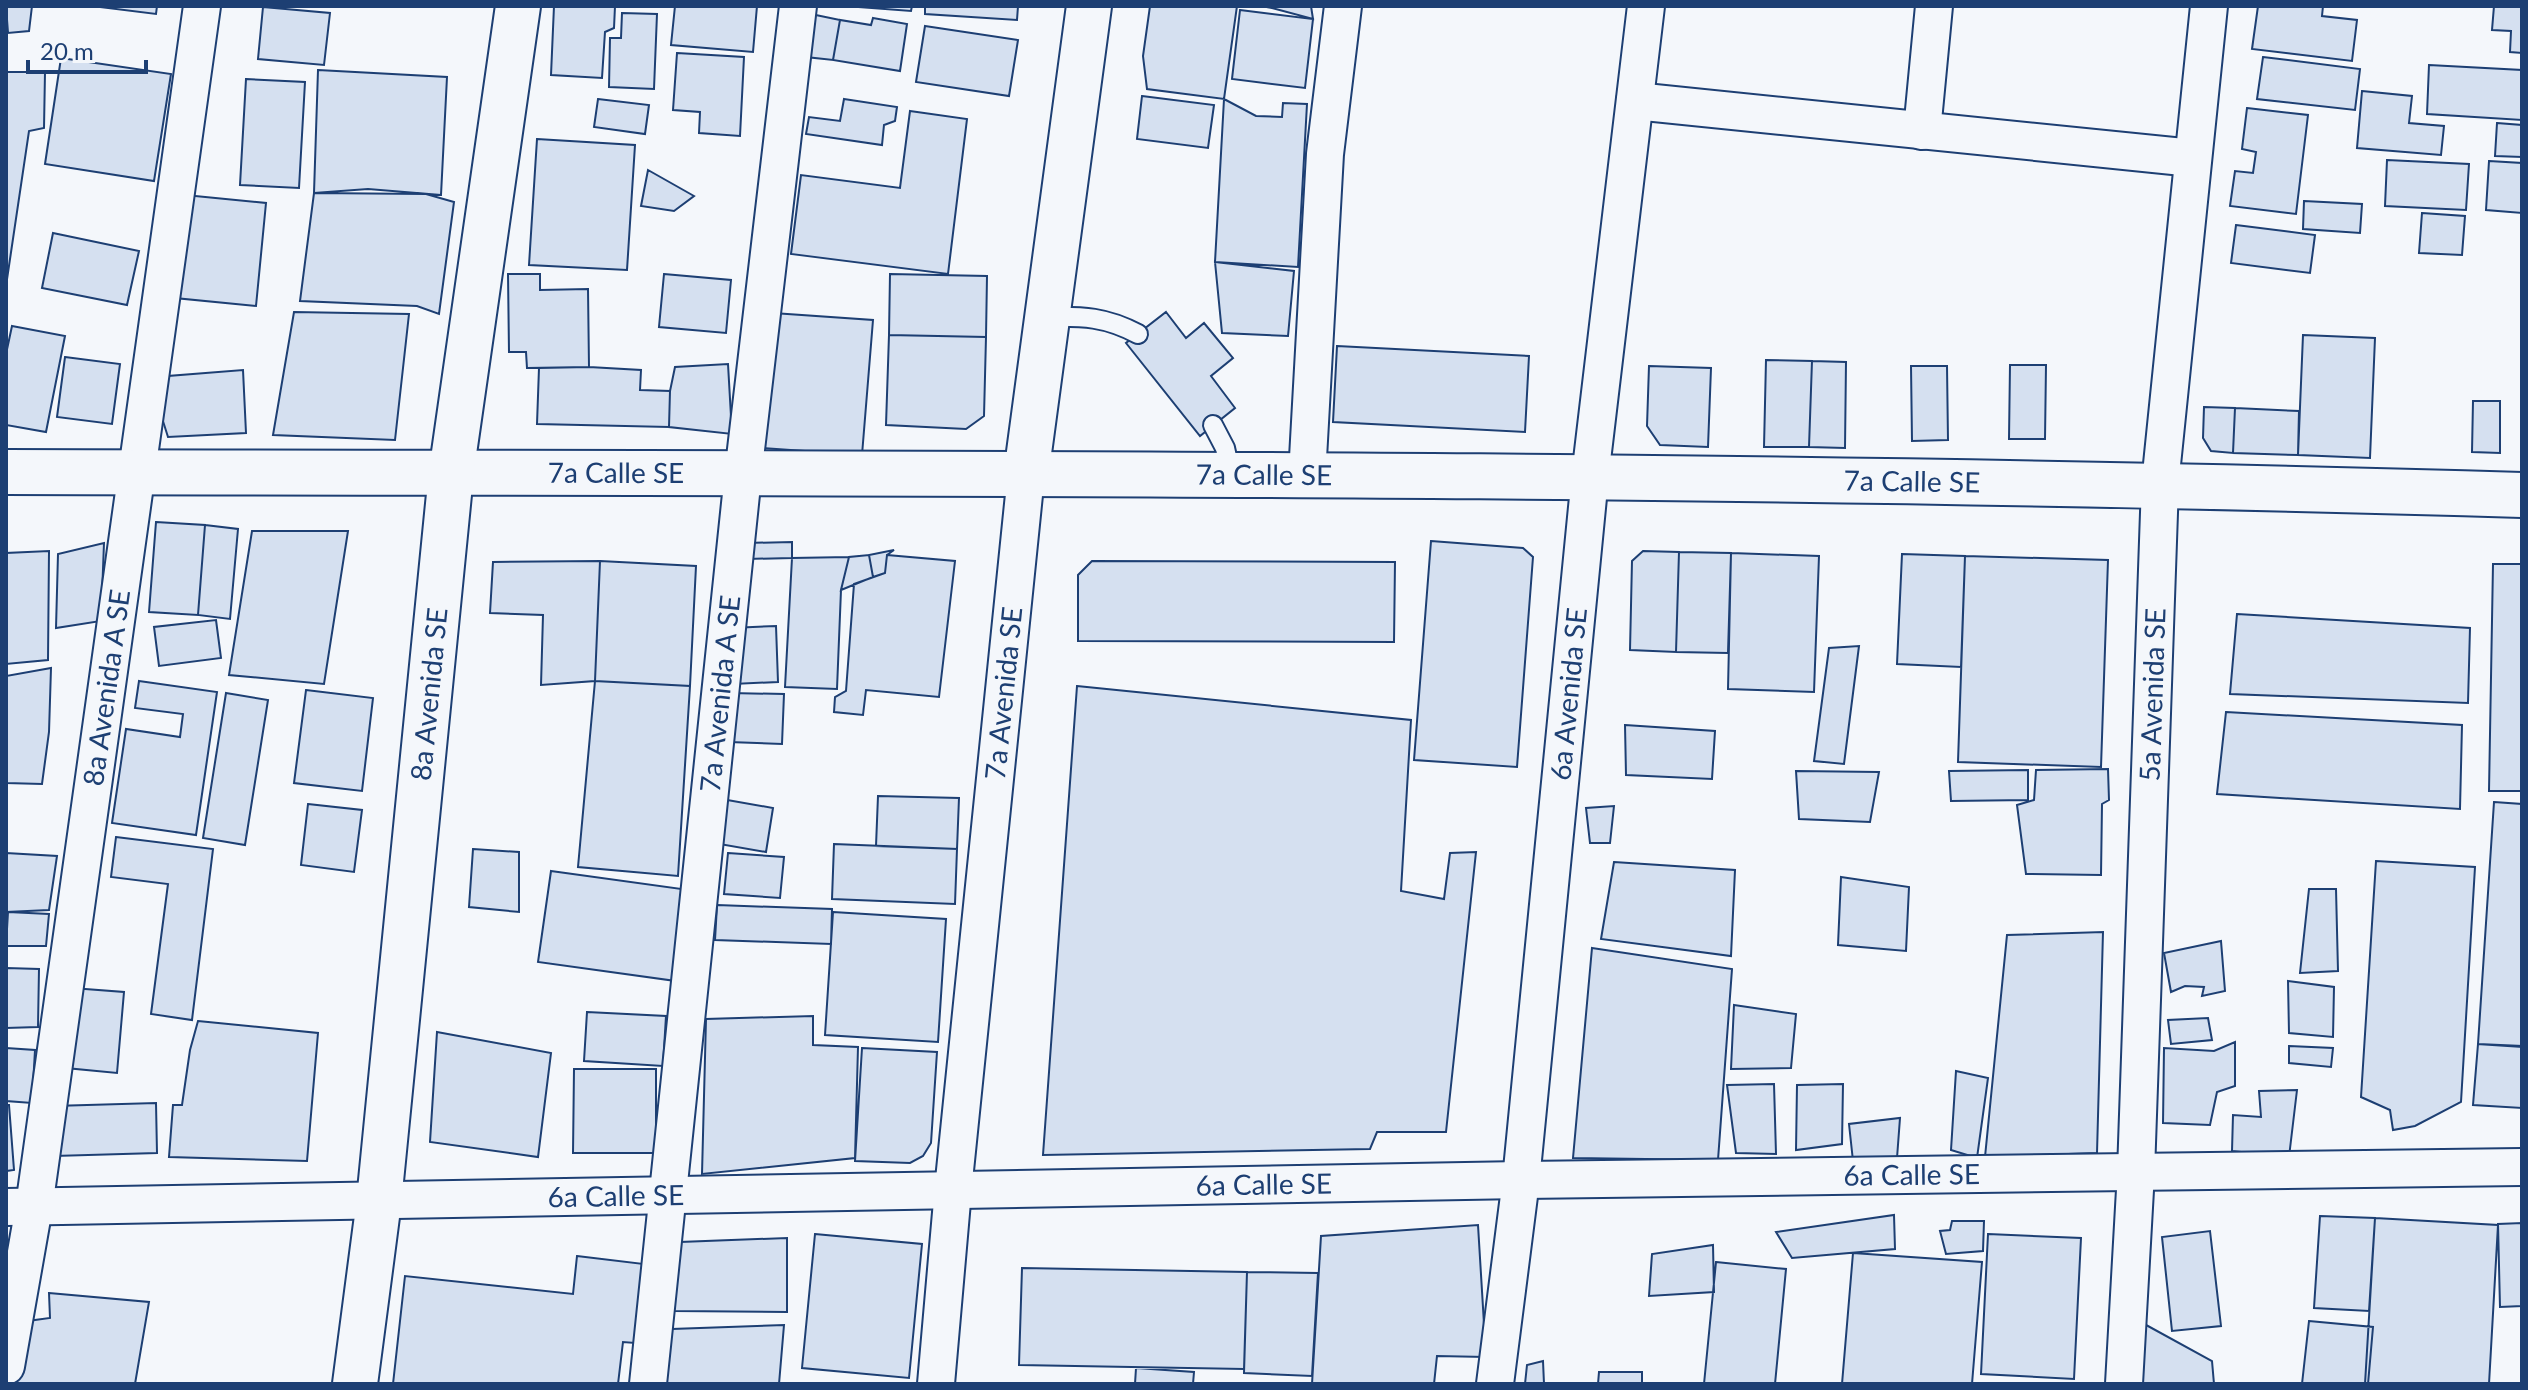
<svg xmlns="http://www.w3.org/2000/svg" width="2528" height="1390" font-family="Lato,sans-serif">
	<rect width="100%" height="100%" fill="#f4f7fb"/>
	<path fill="#d5e0f0" stroke="#1d3f73" stroke-width="2" d="M6,6H32L29,31L8,33Z
		M92,6H157L156,14Z
		M554,6H615L614,28L605,32L602,78L551,75Z
		M675,6H757L753,52L671,45Z
		M845,6H912L911,11Z
		M925,6H1018L1017,20L925,14Z
		M1150,6H1237L1224,99L1147,89L1143,56Z
		M1261,6H1311L1313,19L1272,8Z
		M2258,6H2323L2322,16L2357,20L2352,61L2252,49Z
		M2494,6H2522V53L2510,52L2511,31L2492,30Z
		M263,7L330,13L324,65L258,59Z
		M1240,10L1313,19L1305,88L1232,79Z
		M622,13L657,14L654,89L609,87L610,38H621Z
		M811,14L840,20L833,60L806,57Z
		M873,18L907,24L900,71L833,60L840,20L871,25Z
		M925,26L1018,40L1009,96L916,82Z
		M677,53L744,57L740,136L699,133L700,112L673,110Z
		M2263,57L2360,69L2355,110L2257,99Z
		M61,58L171,74L154,181L45,164Z
		M2429,65L2522,70V120L2427,114Z
		M318,70L447,77L441,195L368,189L314,193Z
		M6,72H45L44,128L29,131L6,286Z
		M246,79L305,82L299,188L240,185Z
		M2362,91L2412,96L2409,123L2444,126L2441,155L2357,148Z
		M1142,96L1214,105L1208,148L1137,139Z
		M598,99L649,105L645,134L594,127Z
		M844,99L897,107L895,121L884,125L882,145L806,134L809,117L840,121Z
		M1224,99L1256,116L1282,117L1283,103L1307,104L1298,267L1215,262Z
		M2247,108L2308,115L2296,214L2230,206L2235,171L2253,173L2256,152L2242,149Z
		M910,111L967,119L948,274L791,254L801,175L900,188Z
		M2497,123L2522,125V157L2495,156Z
		M537,139L635,145L627,270L529,265Z
		M2387,160L2469,164L2466,210L2385,206Z
		M2489,161L2522,163V213L2486,210Z
		M648,170L694,196L674,211L641,206Z
		M314,193L426,194L454,202L439,314L417,306L300,301Z
		M185,195L266,203L256,306L175,298Z
		M2304,201L2362,204L2360,233L2303,229Z
		M2422,213L2465,216L2462,255L2419,253Z
		M2236,225L2315,235L2310,273L2231,263Z
		M53,233L139,251L127,305L42,288Z
		M1215,262L1294,271L1288,336L1222,333Z
		M508,274H540V290L588,289L589,367L527,368L526,352H509Z
		M664,274L731,280L726,333L659,327Z
		M890,274L987,276L986,337L889,335Z
		M294,312L409,314L395,440L273,435Z
		M1166,312L1186,338L1204,323L1233,358L1211,376L1235,408L1200,436L1126,343Z
		M773,313L873,320L862,455L762,448Z
		M12,326L65,336L46,432L6,425V354Z
		M889,335L986,337L984,416L966,429L886,425Z
		M2303,335L2375,338L2370,458L2298,455Z
		M1337,346L1529,356L1525,432L1333,422Z
		M65,357L120,364L112,424L57,417Z
		M1766,360L1812,361L1809,447H1764Z
		M1812,361L1846,362L1845,448L1809,447Z
		M728,364L732,434L669,427L670,391L675,367Z
		M2010,365H2046L2045,439H2009Z
		M1649,366L1711,368L1708,447L1660,445L1647,426Z
		M1911,366H1947L1948,440L1912,441Z
		M589,367L641,370L640,390L670,391L669,427L537,424L539,368Z
		M243,370L246,433L168,437L162,418L168,376Z
		M2473,401H2500V453L2472,452Z
		M2204,407L2235,408L2233,453L2211,451L2203,438Z
		M2235,408L2299,411L2298,455L2233,453Z
		M156,522L205,525L198,615L149,612Z
		M205,525L238,529L230,619L198,615Z
		M252,531H348L324,684L229,675Z
		M1431,541L1523,548L1533,557L1517,767L1414,760Z
		M792,542V558L747,559L746,543Z
		M104,543L101,621L56,628L58,554Z
		M894,550L887,555L885,573L873,577L869,555Z
		M49,551L48,660L6,664V553Z
		M1643,551L1679,552L1676,652L1630,650L1632,561Z
		M1679,552L1731,553L1728,653L1676,652Z
		M1731,553L1819,556L1814,692L1728,689Z
		M1902,554L1965,556L1961,667L1897,664Z
		M869,555L873,577L841,590L849,557Z
		M887,555L955,561L939,697L866,690L863,715L834,712L835,697L846,691L854,584L885,573Z
		M1965,556L2108,560L2101,767L1958,762Z
		M849,557L841,590L837,689L785,687L792,558Z
		M600,561L595,681L541,685L543,615L490,613L493,562Z
		M600,561L696,566L690,686L595,681Z
		M1092,561L1395,562L1394,642L1078,641V575Z
		M2493,564H2522V791H2489Z
		M2237,614L2470,628L2468,703L2230,694Z
		M216,620L221,658L159,666L154,627Z
		M776,626L778,682L733,684L731,628Z
		M1859,646L1844,764L1814,761L1829,648Z
		M51,668L49,732L42,784L6,783V676Z
		M139,681L217,692L196,835L112,823L126,729L180,737L183,714L135,708Z
		M595,681L690,686L678,876L578,867Z
		M1077,686L1411,720L1401,891L1444,899L1450,853L1476,852L1446,1132H1377L1370,1149L1043,1155Z
		M306,690L373,698L362,791L294,783Z
		M226,693L268,700L245,845L203,838Z
		M730,693L784,694L782,744L729,742Z
		M2226,712L2462,725L2460,809L2217,794Z
		M1625,725L1715,731L1712,779L1626,775Z
		M2108,769L2109,800L2102,804L2101,875L2026,874L2017,805L2034,800L2036,770Z
		M2028,770V800L1951,801L1949,771Z
		M1796,771L1879,772L1870,822L1799,819Z
		M878,796L959,798L957,849L876,846Z
		M716,798L773,808L766,852L708,842Z
		M2494,802L2522,804V1047L2478,1044Z
		M308,804L362,810L354,872L301,865Z
		M1614,806L1610,843H1590L1586,808Z
		M116,837L213,849L192,1020L151,1014L168,884L111,877Z
		M834,844L957,849L955,904L832,899Z
		M473,849L519,852V912L469,907Z
		M6,853L57,856L49,910L6,912Z
		M728,853L784,857L780,898L724,894Z
		M2376,861L2475,867L2461,1102L2415,1126L2393,1130L2390,1110L2361,1097Z
		M1614,862L1735,870L1731,956L1601,939Z
		M551,871L689,890L676,981L538,962Z
		M1841,877L1909,887L1906,951L1838,945Z
		M2309,889H2336L2338,971L2300,973Z
		M717,905L832,909L831,944L715,940Z
		M8,912L49,914L46,946H6Z
		M833,912L946,919L938,1042L825,1035Z
		M2103,932L2097,1153L1985,1157L2007,935Z
		M2221,941L2225,991L2202,996L2204,987L2185,986L2171,992L2164,953Z
		M1592,948L1732,969L1718,1160L1573,1158Z
		M6,968L39,969L38,1027L6,1028Z
		M2288,981L2334,987L2333,1037L2289,1033Z
		M72,988L124,992L117,1073L66,1068Z
		M1734,1005L1796,1014L1791,1068L1731,1069Z
		M587,1012L666,1016L663,1066L584,1061Z
		M813,1016V1045L858,1047L855,1158L702,1174L706,1019Z
		M2208,1018L2212,1040L2171,1044L2168,1020Z
		M198,1021L318,1033L307,1161L169,1157L173,1105H182L190,1050Z
		M437,1032L551,1053L538,1157L430,1142Z
		M2235,1042V1086L2217,1092L2210,1125L2163,1123L2164,1048L2214,1051Z
		M2478,1044L2522,1046V1108L2473,1105Z
		M2289,1046L2333,1048L2331,1067L2289,1063Z
		M6,1048L35,1050L32,1103L6,1101Z
		M862,1048L937,1052L931,1143L923,1156L910,1163L855,1161Z
		M574,1069H656V1153H573Z
		M1956,1071L1988,1078L1977,1158L1951,1150Z
		M1774,1084L1776,1154L1736,1153L1727,1085Z
		M1843,1084L1842,1144L1796,1150L1797,1085Z
		M2297,1090L2289,1157L2232,1151L2233,1115L2261,1117L2259,1091Z
		M156,1103L157,1153L54,1156L53,1106Z
		M6,1105H9L14,1170L6,1171Z
		M1900,1118L1897,1158L1853,1161L1849,1124Z
		M1894,1215L1895,1249L1792,1258L1776,1232Z
		M2320,1216L2375,1218L2369,1311L2314,1308Z
		M2375,1218L2498,1225L2489,1384H2365Z
		M1952,1221H1984L1983,1251L1946,1254L1940,1231L1950,1230Z
		M2522,1223V1306L2500,1307L2498,1224Z
		M1478,1225L1486,1357L1437,1356L1434,1384H1312L1321,1236Z
		M2210,1231L2221,1326L2172,1331L2162,1237Z
		M815,1234L922,1244L909,1378L802,1368Z
		M1988,1234L2081,1238L2074,1379L1981,1374Z
		M787,1238V1312L674,1311L680,1242Z
		M1713,1245L1714,1292L1649,1296L1652,1254Z
		M1853,1253L1982,1262L1972,1384H1842Z
		M577,1256L644,1264L635,1343L623,1342L618,1384H393L405,1276L573,1294Z
		M1716,1262L1786,1269L1775,1384H1704Z
		M1022,1268L1247,1272L1244,1369L1019,1365Z
		M1247,1272L1318,1273L1312,1376L1244,1373Z
		M49,1293L149,1302L135,1384H16L28,1321L50,1318Z
		M2137,1320L2212,1361L2214,1384H2134Z
		M2309,1321L2373,1327L2368,1384H2302Z
		M784,1325L779,1384H665L672,1329Z
		M1543,1361L1544,1384H1525L1527,1365Z
		M1136,1368L1194,1372L1193,1384H1135Z
		M1599,1372H1642V1384H1598Z"/>
	<g fill="none" stroke-linecap="round" stroke-linejoin="round">
		<defs>
			<path id="lane" d="M1047,317C1083,316 1106,317 1138,334
				M1213,425L1225,448L1231,475"/>
			<g id="street">
				<path d="M1635,101L2193,158"/>
				<path d="M1922,131L1934,6"/>
				<path d="M1307,476L1325,154L1343,6"/>
				<path id="s1" d="M6,1207L1521,1180L2522,1167"/>
				<path id="s2" d="M6,1366L34,1207L202,6"/>
				<path id="s3" d="M648,1384L743,475L798,6"/>
				<path id="s4" d="M936,1384L953,1190L1026,475"/>
				<path id="s5" d="M1495,1384L1521,1180L1590,477L1646,6"/>
				<path id="s6" d="M2124,1384L2136,1172L2160,484L2209,6"/>
			</g>
			<g id="secondary">
				<path id="s7" d="M6,472C845,474 1684,470 2522,495"/>
				<path d="M1026,475L1089,6"/>
				<path id="s8" d="M355,1384L379,1201L451,474L518,6"/>
			</g>
		</defs>
		<use href="#lane" stroke="#1d3f73" stroke-width="22"/>
		<use href="#street" stroke="#1d3f73" stroke-width="40"/>
		<use href="#secondary" stroke="#1d3f73" stroke-width="48"/>
		<use href="#lane" stroke="#f4f7fb" stroke-width="18"/>
		<use href="#street" stroke="#f4f7fb" stroke-width="36"/>
		<use href="#secondary" stroke="#f4f7fb" stroke-width="44"/>
	</g>
	<g text-anchor="middle" stroke-width="6" stroke-linejoin="round" paint-order="stroke">
		<g font-size="28" fill="#1d3f73" stroke="#f4f7fb">
			<text dy="10" stroke="none"><textPath href="#s7" startOffset="610">7a Calle SE</textPath></text>
			<text dy="10" stroke="none"><textPath href="#s7" startOffset="1258">7a Calle SE</textPath></text>
			<text dy="10" stroke="none"><textPath href="#s7" startOffset="1906">7a Calle SE</textPath></text>
			<text dy="10" stroke="none"><textPath href="#s2" startOffset="686">8a Avenida A SE</textPath></text>
			<text dy="10" stroke="none"><textPath href="#s8" startOffset="694">8a Avenida SE</textPath></text>
			<text dy="10" stroke="none"><textPath href="#s4" startOffset="694">7a Avenida SE</textPath></text>
			<text dy="10" stroke="none"><textPath href="#s6" startOffset="690">5a Avenida SE</textPath></text>
			<text dy="10" stroke="none"><textPath href="#s3" startOffset="694">7a Avenida A SE</textPath></text>
			<text dy="10" stroke="none"><textPath href="#s5" startOffset="694">6a Avenida SE</textPath></text>
			<text dy="10" stroke="none"><textPath href="#s1" startOffset="1906">6a Calle SE</textPath></text>
			<text dy="10" stroke="none"><textPath href="#s1" startOffset="1258">6a Calle SE</textPath></text>
			<text dy="10" stroke="none"><textPath href="#s1" startOffset="610">6a Calle SE</textPath></text>
		</g>
	</g>
	<rect width="2528" height="1390" fill="none" stroke="#1d3f73" stroke-width="16"/>
	<path d="M28 60v12h118v-12" fill="none" stroke="#1d3f73" stroke-width="4"/>
	<text x="40" y="60" font-size="24" fill="#1d3f73" stroke="#f4f7fb" stroke-width="6" paint-order="stroke">20 m</text>
</svg>
